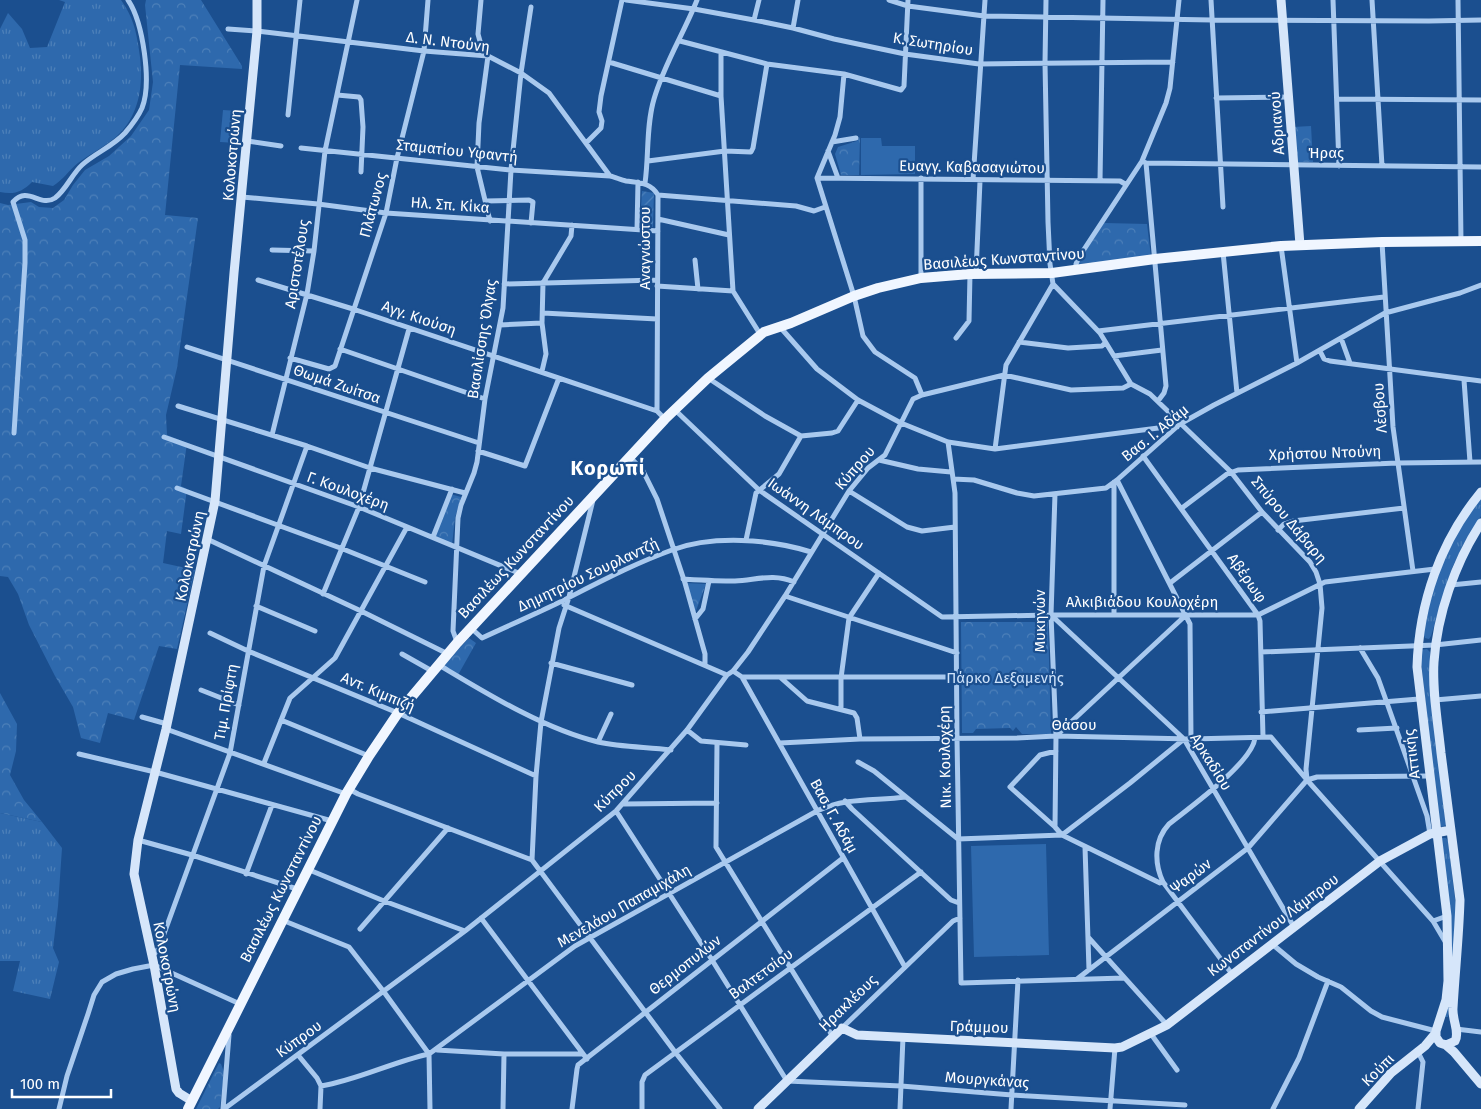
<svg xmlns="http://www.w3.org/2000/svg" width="1481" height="1109" font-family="'Fira Sans',sans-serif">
	<defs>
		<pattern id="grass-tufts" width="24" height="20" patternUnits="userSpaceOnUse" patternTransform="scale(1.25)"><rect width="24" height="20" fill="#2e69ad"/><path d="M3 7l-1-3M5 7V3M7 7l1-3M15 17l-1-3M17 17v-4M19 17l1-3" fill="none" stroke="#4d80b9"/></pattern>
		<pattern id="forest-crowns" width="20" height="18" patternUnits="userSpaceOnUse" patternTransform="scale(1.25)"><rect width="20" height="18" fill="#2e69ad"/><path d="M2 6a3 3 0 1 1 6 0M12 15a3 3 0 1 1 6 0" fill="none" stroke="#4d80b9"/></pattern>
		<pattern id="garden-furrows" width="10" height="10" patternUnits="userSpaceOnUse" patternTransform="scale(1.25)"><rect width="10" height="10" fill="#2e69ad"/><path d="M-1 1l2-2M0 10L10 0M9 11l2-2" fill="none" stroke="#4d80b9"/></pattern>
	</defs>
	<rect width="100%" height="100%" fill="#1b4f8f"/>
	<path fill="url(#grass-tufts)" d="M59,0H121C133,17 136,30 139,50C144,81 141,115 116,137C104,147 90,154 78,163C69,170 63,180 53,186L32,182C22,192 14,195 0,192V29L8,13L22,29L30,48L47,47L65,2Z
		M1481,497V516L1463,545L1452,568L1431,636L1429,639L1425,638L1422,631L1438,573L1450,543Z
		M1427,649L1430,652L1431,698L1446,825L1442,827L1438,824L1420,650Z
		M0,813L42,822L62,848L58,906L53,948L59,962L50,999L13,991L20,961H0Z
		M1441,838H1446L1448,841L1456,907L1450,1002L1448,1017H1444L1449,1002Z"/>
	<path fill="url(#forest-crowns)" d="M146,0H201L242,66V69L180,65L165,215L198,218L177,368L166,415L167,435L187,443L181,486L187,489L181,534L167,531L163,563L195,570L177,649L159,646L134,720L108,713L100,743L81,738L73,707L55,676L29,625L18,594L8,577L0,576V203L8,205L31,202L39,207L53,208L64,200L73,185L85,170L109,156L131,136L149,110L153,82L145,5Z
		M1311,126L1313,162H1297L1293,127Z
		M860,137L859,175H841L835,154L838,147L857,141Z
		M1104,223L1147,224L1151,257L1079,264L1080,260Z
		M450,494L461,497L455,518L452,545L433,537Z
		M685,583L706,584L694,616Z
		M961,622H1048L1051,734H1022L1016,727L1013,731L1010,728L976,729L973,733H962Z
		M469,638L476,643L458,675L443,666Z
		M0,693L17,724L16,751L10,775L24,800L42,822L0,813Z
		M219,1063L221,1064L224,1072L220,1107L218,1109H196Z"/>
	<path fill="url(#garden-furrows)" d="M642,191L654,193L653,227L640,225Z"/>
	<path fill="#2e69ad" d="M223,110L238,111L236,143L220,142Z
		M861,138H881L882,146H915V174L861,175Z
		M1046,844L1049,955L974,957L971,846Z"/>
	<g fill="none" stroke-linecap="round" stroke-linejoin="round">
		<path stroke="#a9c9ee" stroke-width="5" d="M481,0L478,34L481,45L488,56L479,123L477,167L490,221
			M626,0L694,9L754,20L793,28L834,39L905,54L979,64L1173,62
			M889,0L908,6L984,16L1212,20L1429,21L1481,20
			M1211,0L1223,207
			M1333,0L1339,166
			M1372,0L1382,166
			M1458,0L1461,241
			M754,20L759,0
			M793,28L798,0
			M228,29L257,31L424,51L488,56L521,73L549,93L610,176C615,177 621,180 626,181C639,183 650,182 658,195L657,411L665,419
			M680,41L767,64L844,74L901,90L904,86L908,0
			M721,52V96L733,291L760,334
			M609,62L721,96
			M844,74L840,117L835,135L817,178L854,296L863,336L875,352L915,378L922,395
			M337,95L359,97L361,100L363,127L361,172
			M1216,98L1289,97
			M1337,99L1481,100
			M288,115L300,0
			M247,141L281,146
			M832,142L856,138
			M586,143L601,128L602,121L599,112L601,96L622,0
			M301,148L511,170L610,176
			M828,151L838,178
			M648,161L725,151L751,152L753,148L767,64
			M1142,161L1146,163L1481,167
			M1146,163L1166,386L1164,393L1158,401
			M817,178L1120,181L1125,184
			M973,180L985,0
			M1100,181L1103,0
			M645,183C649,155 646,126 654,99C664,64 684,33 697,0
			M658,195L796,206L814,211L825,207
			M242,197L318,204L386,213L658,231
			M486,201L529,200L533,202L531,223
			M658,219L729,235
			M637,230L638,182
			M1382,242L1393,427L1413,571
			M1281,246L1297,363
			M272,250L314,251
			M1223,252L1237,393
			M695,260L698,289
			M1076,270V264L1079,257L1142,161L1166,103L1170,88L1179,0
			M976,273L980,181
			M921,278V178
			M258,280L353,309L657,411
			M504,284L657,280
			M1053,284L1100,333L1131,384L1150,394L1231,472L1262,512L1310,562L1316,572L1320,584L1322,608L1306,769L1307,780L1433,921L1446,943
			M657,286L733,291
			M543,313L657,319
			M500,325L542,323
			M780,327L817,369L858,400L901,423L948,442L995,449L1166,427H1177
			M1098,331L1384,297
			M956,338L969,321L970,274
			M1341,338L1350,363
			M1019,342L1068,348L1102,346L1105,343
			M187,347L479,443
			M340,349L485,399
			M1320,351L1324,359L1330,361L1481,381
			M1114,356L1162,350
			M290,358L329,369L335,366L386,213L397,158L424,51L428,0
			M542,371L546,354L542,323L543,283L571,236L572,225
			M708,378L765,416L801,436L832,433L838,431L858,400
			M1464,380L1470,462
			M178,406L307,446L370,468L465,493
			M675,410L759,490L942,617L1051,615H1258L1325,582L1435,569
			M14,433L25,263V240L13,202C28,185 40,208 55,198C66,190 72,174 82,165C95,153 112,147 125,133C131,126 138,117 142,108C152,83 143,22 128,0
			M272,435L307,294L314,251L325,151L357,0
			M164,437L359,507L521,574
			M948,442L955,493L957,738L961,983L1124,978
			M995,449L1006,365L1053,284L1050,264L1048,222L1045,63L1046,0
			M478,451L525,466L559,378
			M1143,456L1258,615L1260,621L1263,737
			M630,457L643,471L657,499L685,583L705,654V664
			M879,460L918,469L951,472
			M953,479L974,480L1017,493L1034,496L1106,488L1117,480L1180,424L1214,405L1297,363L1385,313L1460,293L1481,285
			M1117,480L1190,624L1191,739
			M177,488L343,549L425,582
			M849,491L907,527L922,531L955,527
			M1055,494L1051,615L1056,736L1055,827L1062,835L1160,883L1163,882
			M593,500L569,597L559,628L541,722L536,776L532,860L675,1052L720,1109
			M1182,508L1227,474L1238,470L1397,463L1481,462
			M1278,530L1284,524L1293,521L1404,508
			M433,537L452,489
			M207,539L361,611L448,654
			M746,540L756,493L779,474L801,436
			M683,579C701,580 718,581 735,581C756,580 774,573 794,582
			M1170,583L1262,512
			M1451,585L1481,582
			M323,594L359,507L409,329
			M785,596L957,653
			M564,605L727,675
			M256,606L315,631
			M1051,615L1184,739L1294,927
			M1114,615V482
			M695,619L703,609L709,581
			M471,628L482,638C508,626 533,615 558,603C596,584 633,564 672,550C713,535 770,539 811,552
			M210,633L248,651L398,713L536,776
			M457,642L453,631L458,518L461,505L474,473L477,462L485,399L503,308L511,170L521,73L531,7
			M1360,648L1378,678L1387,703L1427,816L1430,834
			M1261,652L1435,645L1481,640
			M402,654L432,671
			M551,663L632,685
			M439,665C486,693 544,729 598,742C621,747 647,747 671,750
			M733,671L742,677H957
			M742,677L905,967
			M781,678L807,701L854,713L857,718L860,739L1017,738L1056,736L1191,739L1271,737L1307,780L1317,777L1429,776
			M201,690L239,705
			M1435,700L1481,696
			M841,709V678L849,618L879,573
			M1261,712L1419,699
			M142,717L167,724
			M281,720L369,756
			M166,729L346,794
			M687,730L701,741L746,745
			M1359,730L1397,728
			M1056,736L1186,615
			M598,742L611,714
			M717,743L716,847L833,1037
			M780,743L860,739
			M79,754L155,772L332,821
			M858,762L874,771L958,839L1062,835
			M264,763L290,698L335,658L407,527
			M349,789L358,794L532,860
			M845,801L852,809L951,900L959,903
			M624,804L717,803
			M616,811L712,960L787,1081L901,1086L1012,1095L1185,1105
			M1055,827L1010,787L1040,755L1056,751
			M1062,835L1130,783L1184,739
			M138,840L192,855L297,889
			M1085,847L1089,970
			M307,869L384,901L465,931
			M246,874L272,805
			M481,918L587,1059
			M282,920L349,947L384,992L429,1054
			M1433,921L1447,916
			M360,929L448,828
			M1088,937L1167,1025
			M1272,944L1296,964L1318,977L1341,987L1371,1011L1382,1017L1436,1031
			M152,956L157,951L161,942L230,753L264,566L307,446
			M1232,974L1163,882C1154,863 1154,840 1169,824C1189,808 1252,763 1255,738
			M1077,979L1248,848L1307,780
			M842,1028L953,921L960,918
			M1456,1029L1481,1032
			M1151,1034L1177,1070
			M437,1050L504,1054H583
			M1418,1052L1423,1062L1418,1109
			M429,1054L430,1109
			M298,1055L317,1078L321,1086L320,1109
			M321,1086C358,1080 392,1062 429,1054L575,946L817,811C847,797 873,801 906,797
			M59,1109L67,1076L88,1014L94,995L102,982L116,974L133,969L154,965L240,1004
			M223,1109L229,1035
			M224,1109L465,931L616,811L687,730L727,675L733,671L748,652L785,596L849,491L868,468L885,455L913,399L922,395L1004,375L1071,390L1123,388L1131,384
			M503,1109L504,1054
			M572,1109L577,1069L578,1065L843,858
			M642,1109V1082L645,1075L921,872
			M900,1109L903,1037
			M1011,1109L1018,980
			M1110,1109L1115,1048
			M1273,1109L1299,1058L1328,981"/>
		<path stroke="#d6e6fa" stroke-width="9" d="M1281,0L1300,245
			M1481,492C1440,542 1419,603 1417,667L1447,916L1448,981L1446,1000L1436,1031V1037L1440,1043L1446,1045L1454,1052L1481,1084
			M1446,1045L1455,1041C1460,1032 1452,1020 1453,1008C1455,972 1459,936 1460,900C1454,851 1447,802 1441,753C1438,723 1432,692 1434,662C1437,615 1455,563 1481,523
			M192,1101L179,1093L176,1089L154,965L134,874L138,840L166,729L215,501L234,273L257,31V0
			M758,1109L842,1028L857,1035L1115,1048L1122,1047L1167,1025L1380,861L1430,834L1451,830
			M1359,1109L1391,1073L1425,1046L1435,1034"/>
		<path stroke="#f0f6ff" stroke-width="10" d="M188,1109L346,794L369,756L398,713L457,643L665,419L708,378L764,332L791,323L854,296L878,288L921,278L970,274L1052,273L1155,259L1281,246L1382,242L1481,241"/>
	</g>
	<g text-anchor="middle" stroke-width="4.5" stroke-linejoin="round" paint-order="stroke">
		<g font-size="15" fill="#fff" stroke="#1b4f8f">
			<text transform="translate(448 42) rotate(7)" y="5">Δ. Ν. Ντούνη</text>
			<text transform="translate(933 44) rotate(9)" y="5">Κ. Σωτηρίου</text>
			<text transform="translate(1277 123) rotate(-94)" y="5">Αδριανού</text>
			<text transform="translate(457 151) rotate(6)" y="5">Σταματίου Υφαντή</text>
			<text x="1326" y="158">Ήρας</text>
			<text transform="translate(232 155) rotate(-85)" y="5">Κολοκοτρώνη</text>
			<text transform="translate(972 167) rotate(1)" y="5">Ευαγγ. Καβασαγιώτου</text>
			<text transform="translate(373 205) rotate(-75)" y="5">Πλάτωνος</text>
			<text transform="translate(450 205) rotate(4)" y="5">Ηλ. Σπ. Κίκα</text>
			<text transform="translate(645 248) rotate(-90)" y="5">Αναγνώστου</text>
			<text transform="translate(1004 259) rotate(-4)" y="5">Βασιλέως Κωνσταντίνου</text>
			<text transform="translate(297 264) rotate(-81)" y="5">Αριστοτέλους</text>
			<text transform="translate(419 318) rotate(19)" y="5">Αγγ. Κιούση</text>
			<text transform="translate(482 339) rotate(-81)" y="5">Βασιλίσσης Όλγας</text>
			<text transform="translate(337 384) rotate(19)" y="5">Θωμά Ζωίτσα</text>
			<text transform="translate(1380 408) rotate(-94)" y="5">Λέσβου</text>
			<text transform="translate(1155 433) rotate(-39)" y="5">Βασ. Ι. Αδάμ</text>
			<text transform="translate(1325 453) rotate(-2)" y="5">Χρήστου Ντούνη</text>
			<text transform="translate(855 468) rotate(-49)" y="5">Κύπρου</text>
			<text transform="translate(348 491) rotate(20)" y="5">Γ. Κουλοχέρη</text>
			<text transform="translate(816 514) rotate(35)" y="5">Ιωάννη Λάμπρου</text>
			<text transform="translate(1289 520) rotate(50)" y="5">Σπύρου Δάβαρη</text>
			<text transform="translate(190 556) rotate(-78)" y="5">Κολοκοτρώνη</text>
			<text transform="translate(516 557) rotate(-47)" y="5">Βασιλέως Κωνσταντίνου</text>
			<text transform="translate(588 575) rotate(-25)" y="5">Δημητρίου Σουρλαντζή</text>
			<text transform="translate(1247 578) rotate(55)" y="5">Αβέρωφ</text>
			<text x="1142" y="607">Αλκιβιάδου Κουλοχέρη</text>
			<text transform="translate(1040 621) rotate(-90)" y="5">Μυκηνών</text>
			<text transform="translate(378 692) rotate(23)" y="5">Αντ. Κιμπιζή</text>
			<text transform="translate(226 702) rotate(-80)" y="5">Τιμ. Πρίφτη</text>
			<text x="1074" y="730">Θάσου</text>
			<text transform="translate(1412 754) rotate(-97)" y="5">Αττικής</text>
			<text transform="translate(945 757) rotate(-91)" y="5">Νικ. Κουλοχέρη</text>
			<text transform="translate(1211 762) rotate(58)" y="5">Αρκαδίου</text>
			<text transform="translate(615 791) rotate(-45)" y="5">Κύπρου</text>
			<text transform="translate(834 816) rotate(61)" y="5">Βασ. Γ. Αδάμ</text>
			<text transform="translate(1191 876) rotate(-37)" y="5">Ψαρών</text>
			<text transform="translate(281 889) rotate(-63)" y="5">Βασιλέως Κωνσταντίνου</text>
			<text transform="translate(624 906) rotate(-30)" y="5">Μενελάου Παπαμιχάλη</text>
			<text transform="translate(1273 925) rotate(-37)" y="5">Κωνσταντίνου Λάμπρου</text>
			<text transform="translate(685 965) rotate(-38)" y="5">Θερμοπυλών</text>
			<text transform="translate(167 967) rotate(79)" y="5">Κολοκοτρώνη</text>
			<text transform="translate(761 974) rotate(-36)" y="5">Βαλτετσίου</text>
			<text transform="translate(848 1003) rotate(-44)" y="5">Ηρακλέους</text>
			<text transform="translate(979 1027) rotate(2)" y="5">Γράμμου</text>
			<text transform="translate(299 1039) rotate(-36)" y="5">Κύπρου</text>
			<text transform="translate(1378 1070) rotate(-45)" y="5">Κούπι</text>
			<text transform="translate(987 1080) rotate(4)" y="5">Μουργκάνας</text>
		</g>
		<g font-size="15" fill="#cfe3fa" stroke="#1b4f8f">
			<text x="1005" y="683">Πάρκο Δεξαμενής</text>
		</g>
		<g font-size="20" font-weight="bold" letter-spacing="1" fill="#fff" stroke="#1b4f8f">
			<text x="608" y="475">Κορωπί</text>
		</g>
	</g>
	<path d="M12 1089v8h99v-8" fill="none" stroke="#ffffff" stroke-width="2.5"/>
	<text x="20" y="1089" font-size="15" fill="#ffffff" stroke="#1b4f8f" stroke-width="4" paint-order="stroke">100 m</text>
</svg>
